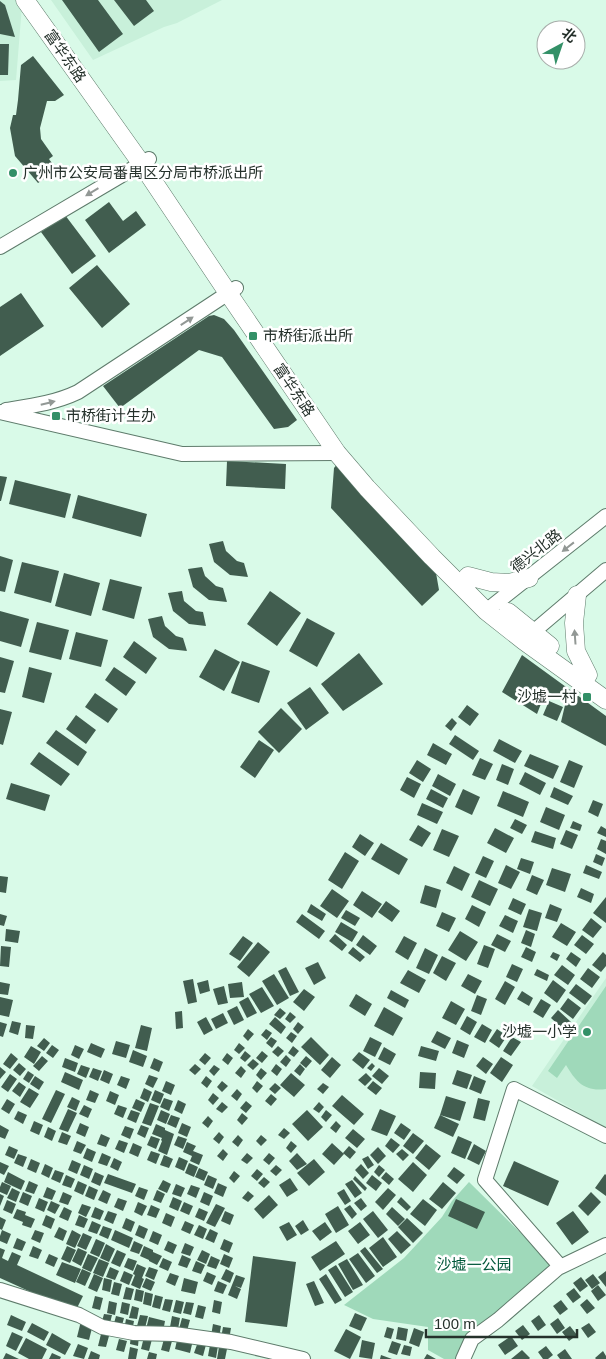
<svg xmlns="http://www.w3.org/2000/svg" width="606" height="1359" font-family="Helvetica,'Noto Sans SC',sans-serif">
	<rect width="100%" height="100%" fill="#d9fae8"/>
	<path fill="#c8f0da" d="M0,0H17L22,6L16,80L0,81Z
		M51,0H222L177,23L164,27L93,60Z
		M606,978V1128L532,1086Z"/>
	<path fill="#9fd9ba" d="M606,986V1089C585,1092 576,1082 566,1065L557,1078L548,1071Z
		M469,1182L555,1267L459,1359H444L428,1350V1327L373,1319L344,1305L404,1258L442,1217L452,1201Z"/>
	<path fill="#415d4f" d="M62,0H98L123,34L99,52Z
		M114,0H146L154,11L134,26Z
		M0,1L5,5L15,37L0,34Z
		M0,44H9L8,75H0Z
		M33,56L64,95L55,101H47L40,128L41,139L53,156L49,159L57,170L38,183L15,156L10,128L13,115H16L18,100L21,65Z
		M109,202L123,221L136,211L146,225L109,253L85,220Z
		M65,215L96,256L72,274L41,232Z
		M97,265L130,304L102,328L69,288Z
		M21,293L44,326L0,356V307Z
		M214,315L224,319L234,330L297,420L288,427L274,429L222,357L199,350L120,408L103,386L209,316Z
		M227,461L286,464L285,489L226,486Z
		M338,463L436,573L439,590L422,606L331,508L334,468Z
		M0,476L7,477L1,501H0Z
		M15,480L71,494L65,518L9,504Z
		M78,495L147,514L141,537L72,518Z
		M223,541L226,551L237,561L244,563L248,577L230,575L214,562L209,544Z
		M0,556L13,560L5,592L0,591Z
		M22,562L59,571L51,603L14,593Z
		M202,567L205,576L216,586L223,588L227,602L209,600L193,587L188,569Z
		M64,573L100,583L91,616L55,606Z
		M110,579L142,587L134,619L102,610Z
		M182,591L184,601L196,611L203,612L206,626L189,624L173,611L168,593Z
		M270,591L301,613L277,646L247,624Z
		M0,611L29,619L21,647L0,641Z
		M162,616L165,626L176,636L183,638L187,651L169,649L153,637L148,619Z
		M307,618L335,633L317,667L289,651Z
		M37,622L69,630L61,660L29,652Z
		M76,632L108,640L101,667L69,659Z
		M134,641L157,658L146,674L123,657Z
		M215,649L240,662L224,691L199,677Z
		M359,653L383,684L343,711L321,684Z
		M522,655L606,716V746L561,722L566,701L546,691L537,714L502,692Z
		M0,657L14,661L5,693L0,692Z
		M242,661L270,671L259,703L231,693Z
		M29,667L52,673L44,703L22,697Z
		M114,667L136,682L126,696L105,680Z
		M310,687L329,713L306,730L287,703Z
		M95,693L118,709L108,723L85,707Z
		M549,701L563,707L557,721L543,715Z
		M467,705L479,714L470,726L458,717Z
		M281,708L302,729L279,753L258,732Z
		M0,709L12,712L3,745L0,744Z
		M76,715L96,730L86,744L66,729Z
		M452,718L457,723L451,731L445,726Z
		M56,730L87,752L78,766L46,743Z
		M455,735L479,751L473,760L449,744Z
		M499,739L522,751L515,763L493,751Z
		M259,740L274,750L255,778L240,767Z
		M433,743L452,754L446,765L427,755Z
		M39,752L70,774L61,786L30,764Z
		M530,754L559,766L553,779L524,766Z
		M480,758L493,764L485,780L472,775Z
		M417,760L431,769L423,782L409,773Z
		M569,760L583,766L574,788L560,782Z
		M502,764L514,769L508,785L496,780Z
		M525,772L546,783L540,795L519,784Z
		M438,774L456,784L450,796L432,786Z
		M407,777L421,784L414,798L400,790Z
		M11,783L50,795L45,811L6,799Z
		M554,787L573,796L568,805L550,797Z
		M431,789L448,798L443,808L426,799Z
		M463,789L480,797L472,815L455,807Z
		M503,791L529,802L523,817L497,806Z
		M593,800L603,804L598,817L588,812Z
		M422,803L443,812L437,824L417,815Z
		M546,807L565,815L559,830L540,822Z
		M515,819L527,825L522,834L510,828Z
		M573,821L582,825L580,831L570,828Z
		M418,825L431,833L422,847L409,840Z
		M601,826L606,829V837L597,833Z
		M495,828L514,838L506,853L487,843Z
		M442,829L459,836L449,857L433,850Z
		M566,830L578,835L572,849L560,844Z
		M535,831L556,838L553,849L531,842Z
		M360,834L374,843L365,856L352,847Z
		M601,839L606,841V854L597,849Z
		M381,843L408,859L399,875L371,859Z
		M345,852L359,861L342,889L328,880Z
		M596,854L605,858L602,866L593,862Z
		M483,856L494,861L486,878L475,873Z
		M521,858L534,862L530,874L517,869Z
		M506,865L520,872L511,889L498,883Z
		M586,865L602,872L599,879L583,873Z
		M454,866L470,874L462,891L446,883Z
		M552,868L571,874L565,892L546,885Z
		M532,875L544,880L537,895L526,890Z
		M0,876L8,877L6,893L0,892Z
		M479,880L498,889L490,906L471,897Z
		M425,885L441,890L436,908L420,903Z
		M581,888L594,894L591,903L577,897Z
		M332,889L349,901L337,918L320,906Z
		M362,891L382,904L372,918L353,905Z
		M606,897V923L593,913Z
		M513,898L526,904L521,915L508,909Z
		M386,901L400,911L392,922L378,912Z
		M311,904L326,914L322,921L307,912Z
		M550,904L562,909L557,922L545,918Z
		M472,905L486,912L479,927L465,919Z
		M529,909L542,913L537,931L523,927Z
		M346,910L360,918L355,926L341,918Z
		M442,912L456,918L449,932L436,926Z
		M0,914L7,916L4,926L0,925Z
		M302,914L325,931L319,939L296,922Z
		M505,915L518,921L513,933L499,926Z
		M591,918L602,927L593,938L582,930Z
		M341,922L358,932L352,942L335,932Z
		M561,923L576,932L567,946L552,937Z
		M6,929L20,931L18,943L5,941Z
		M526,930L535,934L531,947L521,943Z
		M460,931L478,942L466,961L448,950Z
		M335,934L347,945L342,951L329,941Z
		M497,934L511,941L505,952L491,945Z
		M363,935L377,946L370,955L356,945Z
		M582,935L594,944L586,954L574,945Z
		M243,936L253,943L240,961L229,954Z
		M404,936L417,943L408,960L395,952Z
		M258,942L270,952L249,977L237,967Z
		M484,945L495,949L488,968L477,964Z
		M1,946L11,947L9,967L0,966Z
		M353,947L365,957L360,962L348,953Z
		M526,947L536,952L532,962L521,957Z
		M425,948L438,955L429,974L416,968Z
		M553,952L560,955L557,961L550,957Z
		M571,952L581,959L576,967L566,959Z
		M603,952L606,955V966L601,972L592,965Z
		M442,956L456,963L446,981L433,973Z
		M318,962L326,978L314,985L305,968Z
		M512,964L523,969L517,982L506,977Z
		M562,965L575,975L568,985L554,975Z
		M286,967L299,992L290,996L278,971Z
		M588,968L600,977L592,988L580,979Z
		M537,969L549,975L547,981L534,975Z
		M408,970L426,980L419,993L400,983Z
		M274,974L289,998L277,1005L262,981Z
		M468,974L482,981L475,994L461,986Z
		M193,979L197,1002L188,1004L183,981Z
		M208,980L210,991L200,994L197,983Z
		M553,980L566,990L557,1003L544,993Z
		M505,981L515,987L505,1005L495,999Z
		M0,982L10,984L8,995L0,994Z
		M242,982L244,997L230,998L228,984Z
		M576,984L592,996L585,1005L569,993Z
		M224,986L228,1003L218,1005L213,989Z
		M262,987L274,1006L261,1013L249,994Z
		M304,989L315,997L304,1011L293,1002Z
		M391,990L409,1000L405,1008L387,998Z
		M522,991L533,998L529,1006L517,999Z
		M356,994L372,1004L365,1016L349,1006Z
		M477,995L487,999L481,1015L471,1011Z
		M0,997L13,1000L9,1017L0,1015Z
		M248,997L257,1013L247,1018L239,1002Z
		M568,998L581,1008L573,1019L560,1009Z
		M541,999L551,1005L543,1018L533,1012Z
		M451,1001L465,1009L456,1025L442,1018Z
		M237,1006L244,1020L234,1025L227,1011Z
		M384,1007L403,1018L393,1036L374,1026Z
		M280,1008L286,1013L280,1019L274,1015Z
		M558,1010L571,1022L564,1030L551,1018Z
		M182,1011L183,1028L176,1029L175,1012Z
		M290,1012L296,1017L290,1023L285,1019Z
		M223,1013L228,1023L216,1029L211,1019Z
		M467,1016L477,1022L470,1035L460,1029Z
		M206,1017L213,1030L204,1035L197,1022Z
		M275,1017L286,1027L281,1034L269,1024Z
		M12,1021L21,1023L18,1035L9,1032Z
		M0,1022L7,1024L3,1037L0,1036Z
		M298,1022L304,1027L298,1034L293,1029Z
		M482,1024L492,1030L485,1043L474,1037Z
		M26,1025L35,1026L33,1039L25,1038Z
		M141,1025L152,1028L147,1051L135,1048Z
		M248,1029L254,1034L248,1041L243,1036Z
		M266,1029L272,1033L267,1040L261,1035Z
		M497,1029L507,1036L499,1048L489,1041Z
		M437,1031L451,1038L445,1049L431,1042Z
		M291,1032L297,1036L292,1043L286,1038Z
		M271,1037L277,1041L272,1048L266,1043Z
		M311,1037L329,1055L320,1065L301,1047Z
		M370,1037L382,1043L375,1057L363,1051Z
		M512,1037L521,1042L511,1056L503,1051Z
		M44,1038L50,1043L44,1051L37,1046Z
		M457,1040L469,1045L464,1058L452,1053Z
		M116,1041L130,1045L126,1058L112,1054Z
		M91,1043L105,1049L101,1058L87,1052Z
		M239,1043L245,1048L239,1054L234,1050Z
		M52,1045L59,1050L53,1058L46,1053Z
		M75,1045L84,1049L79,1059L71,1055Z
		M31,1046L41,1052L34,1064L24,1057Z
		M278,1046L284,1051L278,1057L272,1052Z
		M293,1046L299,1051L294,1057L288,1053Z
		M421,1046L439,1051L436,1061L418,1056Z
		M384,1047L396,1054L390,1065L378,1059Z
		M133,1050L147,1056L143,1067L129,1062Z
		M245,1051L251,1056L245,1062L240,1058Z
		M262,1051L268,1056L262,1063L256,1058Z
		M359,1052L370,1060L363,1069L352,1060Z
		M11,1053L18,1059L10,1069L3,1064Z
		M205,1053L211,1058L205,1065L199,1060Z
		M227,1053L233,1058L228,1065L222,1060Z
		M286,1055L291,1060L286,1067L280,1062Z
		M42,1056L48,1061L39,1071L33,1066Z
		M306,1056L312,1061L306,1068L300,1063Z
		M332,1057L341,1065L330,1078L321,1070Z
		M483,1057L493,1064L486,1074L476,1066Z
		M501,1057L513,1065L502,1082L490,1073Z
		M65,1058L78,1063L75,1072L62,1067Z
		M154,1058L163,1062L159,1072L150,1068Z
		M253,1059L259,1064L253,1070L247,1065Z
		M19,1063L26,1069L20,1076L13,1070Z
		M372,1063L375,1066L371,1071L367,1068Z
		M195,1064L201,1069L195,1075L189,1070Z
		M276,1064L282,1069L277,1076L271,1071Z
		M300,1064L305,1069L300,1076L294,1071Z
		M81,1065L90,1068L86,1078L77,1074Z
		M214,1065L220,1069L214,1076L209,1071Z
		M241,1066L246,1071L241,1078L235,1073Z
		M0,1067L6,1072L0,1079Z
		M93,1068L102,1071L98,1081L89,1077Z
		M261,1068L267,1073L261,1080L256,1075Z
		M379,1068L389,1076L382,1084L372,1076Z
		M104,1070L113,1074L109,1084L100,1080Z
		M457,1070L472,1075L467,1089L452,1084Z
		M28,1071L34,1075L29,1083L23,1079Z
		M65,1072L83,1080L79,1090L61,1082Z
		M420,1072L436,1073L435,1089L419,1088Z
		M291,1073L305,1085L294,1097L280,1085Z
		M366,1073L372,1079L365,1086L358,1080Z
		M10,1074L17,1079L8,1092L1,1087Z
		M149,1075L158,1078L153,1088L145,1084Z
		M35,1076L44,1082L39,1090L30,1084Z
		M121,1076L130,1079L126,1089L117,1085Z
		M206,1076L212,1081L207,1088L201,1083Z
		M474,1076L486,1081L481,1094L469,1089Z
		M166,1081L175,1085L171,1095L162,1091Z
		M222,1081L228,1086L222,1092L217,1087Z
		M257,1081L263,1086L257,1093L252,1088Z
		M373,1081L382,1088L376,1095L367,1088Z
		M19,1082L26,1087L20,1097L12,1091Z
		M275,1083L281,1088L275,1094L269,1089Z
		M323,1083L329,1087L323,1094L317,1089Z
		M29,1088L39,1094L30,1108L20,1102Z
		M144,1088L152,1092L148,1102L140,1098Z
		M237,1089L242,1094L237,1101L231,1096Z
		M56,1090L65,1094L51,1123L42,1119Z
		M90,1090L99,1094L95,1103L86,1100Z
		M155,1090L164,1094L160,1104L151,1100Z
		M110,1091L119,1095L115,1105L106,1101Z
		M213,1093L219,1098L213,1105L208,1100Z
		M271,1094L277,1099L271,1106L265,1101Z
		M342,1095L364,1114L354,1125L332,1106Z
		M446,1096L466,1102L460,1121L440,1115Z
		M72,1097L80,1101L76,1111L67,1107Z
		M164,1098L173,1101L169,1111L160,1107Z
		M478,1098L490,1101L485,1121L473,1118Z
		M7,1099L15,1104L9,1114L1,1109Z
		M136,1099L145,1103L141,1112L132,1108Z
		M178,1100L186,1104L182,1114L174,1110Z
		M246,1101L252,1106L246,1113L240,1108Z
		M222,1102L228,1107L222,1113L216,1109Z
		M319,1102L324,1107L319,1113L313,1109Z
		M150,1103L159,1106L151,1126L142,1123Z
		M84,1105L92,1109L88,1118L79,1114Z
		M118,1105L127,1108L123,1118L114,1114Z
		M68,1109L77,1113L68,1132L59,1129Z
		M380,1109L396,1116L387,1136L371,1130Z
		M131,1110L140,1113L136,1123L127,1119Z
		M161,1110L170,1114L166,1124L157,1120Z
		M307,1110L323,1127L308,1141L292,1124Z
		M326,1110L332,1115L326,1122L321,1117Z
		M18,1111L27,1115L23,1124L14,1119Z
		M242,1113L248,1118L242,1125L237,1120Z
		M171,1115L180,1118L176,1128L167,1124Z
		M440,1115L459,1124L453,1137L434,1128Z
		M208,1116L213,1121L208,1128L202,1123Z
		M34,1121L43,1125L39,1135L30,1131Z
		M336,1121L341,1126L336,1133L330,1128Z
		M80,1123L89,1127L85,1137L76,1133Z
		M182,1123L191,1127L187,1137L178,1133Z
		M401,1123L411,1130L404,1140L394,1133Z
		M156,1124L165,1128V1130L174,1134L167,1155L158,1151L162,1141L161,1140L162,1138L152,1134Z
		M0,1125L9,1130L5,1139L0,1137Z
		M141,1125L149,1128L145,1138L137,1134Z
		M125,1126L134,1129L130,1139L121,1135Z
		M48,1127L56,1131L52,1141L44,1137Z
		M284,1128L290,1133L284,1139L278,1135Z
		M353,1129L365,1139L357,1148L345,1138Z
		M62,1132L71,1136L67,1145L58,1142Z
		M219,1132L224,1137L219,1144L213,1139Z
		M413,1133L424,1141L413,1154L403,1146Z
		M101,1134L110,1138L106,1147L97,1144Z
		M238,1135L243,1140L238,1147L232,1142Z
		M261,1135L267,1140L261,1146L256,1141Z
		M151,1136L160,1139L156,1149L147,1145Z
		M178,1136L187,1139L183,1149L174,1145Z
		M458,1136L472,1142L465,1159L451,1153Z
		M391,1138L400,1145L393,1153L385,1146Z
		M119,1140L128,1143L124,1153L115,1149Z
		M77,1141L86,1145L81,1154L73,1151Z
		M291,1141L297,1146L291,1153L286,1148Z
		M187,1142L196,1146L193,1151L203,1155L199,1165L190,1161L192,1156L183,1152Z
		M133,1143L142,1147L138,1157L129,1153Z
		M332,1143L344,1154L334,1165L322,1154Z
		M426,1144L441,1156L429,1170L415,1158Z
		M474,1144L486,1151L479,1165L467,1159Z
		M9,1146L18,1150L14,1159L5,1155Z
		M349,1146L356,1152L350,1159L343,1153Z
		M378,1147L386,1156L378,1164L370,1155Z
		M87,1148L96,1152L92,1162L83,1158Z
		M223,1149L228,1154L223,1161L217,1156Z
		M402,1149L409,1155L403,1161L396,1154Z
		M151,1151L160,1154L156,1164L147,1160Z
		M102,1153L111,1157L107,1166L98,1163Z
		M247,1153L253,1158L247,1164L241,1160Z
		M269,1153L275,1158L269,1165L263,1160Z
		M297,1153L307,1164L297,1170L289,1161Z
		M18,1154L27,1157L23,1167L14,1163Z
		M164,1155L173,1159L169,1168L160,1165Z
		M368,1156L374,1165L368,1169L362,1159Z
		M179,1157L188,1161L184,1171L175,1167Z
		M114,1158L122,1162L118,1171L110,1167Z
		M31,1159L40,1163L36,1173L27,1169Z
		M314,1159L325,1172L309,1186L297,1173Z
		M72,1160L81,1164L77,1174L68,1170Z
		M514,1161L559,1181L548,1206L503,1186Z
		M0,1162L9,1166L4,1175L0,1173Z
		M413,1162L427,1175L413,1192L398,1179Z
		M189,1163L198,1167L194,1177L185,1173Z
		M45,1164L53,1168L49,1178L41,1174Z
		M361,1164L369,1173L363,1179L355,1170Z
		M84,1165L93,1169L89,1179L80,1175Z
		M276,1165L282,1170L276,1176L270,1171Z
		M379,1165L385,1170L379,1177L374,1172Z
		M454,1167L465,1175L457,1184L447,1176Z
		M199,1168L208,1172L204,1181L195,1177Z
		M257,1169L263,1174L257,1181L251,1176Z
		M55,1170L64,1173L60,1183L51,1179Z
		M234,1171L240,1176L234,1183L229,1178Z
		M8,1172L25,1181L21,1190L4,1182Z
		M95,1172L104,1176L100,1186L91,1182Z
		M386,1172L394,1179L389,1185L381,1178Z
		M108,1174L136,1184L132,1193L104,1183Z
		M605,1174L606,1175V1196L595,1188Z
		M66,1175L75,1179L71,1188L62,1185Z
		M208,1175L217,1179L213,1189L204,1185Z
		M372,1175L382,1183L376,1191L366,1183Z
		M355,1176L367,1188L365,1191L353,1179Z
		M264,1177L270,1182L264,1188L258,1183Z
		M290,1178L298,1190L287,1197L279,1185Z
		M163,1180L171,1184L167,1193L158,1189Z
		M352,1180L362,1193L355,1198L345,1184Z
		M29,1181L38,1185L34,1194L25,1191Z
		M78,1181L87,1185L83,1195L74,1191Z
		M2,1182L11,1186L7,1195L0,1192V1187Z
		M443,1182L456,1193L442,1209L429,1199Z
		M218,1183L227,1187L223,1197L214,1193Z
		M176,1184L185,1188L181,1197L172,1194Z
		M191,1185L200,1188L196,1198L187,1194Z
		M89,1186L98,1190L94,1200L85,1196Z
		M47,1187L56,1191L52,1200L43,1197Z
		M139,1187L148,1190L144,1200L135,1196Z
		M12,1188L20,1192L16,1202L7,1198Z
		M388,1188L396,1195L383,1210L375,1202Z
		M344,1189L351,1201L345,1205L337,1193Z
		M103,1190L111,1194L107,1204L98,1200Z
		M157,1190L165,1194L161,1203L153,1200Z
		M248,1191L254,1196L248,1202L242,1198Z
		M23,1192L32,1196L28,1206L19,1202Z
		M63,1192L72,1196L68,1205L59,1202Z
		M204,1192L213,1196L209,1206L200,1202Z
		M591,1192L601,1202L588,1216L578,1206Z
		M0,1194L4,1196L0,1206Z
		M269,1195L278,1205L263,1219L254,1209Z
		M173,1197L182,1201L178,1211L169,1207Z
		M401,1197L411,1207L407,1211L397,1202Z
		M39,1198L48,1202L44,1212L35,1208Z
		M118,1198L127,1201L123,1211L114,1207Z
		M361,1198L367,1206L361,1211L354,1203Z
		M423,1199L437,1210L425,1226L410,1214Z
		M456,1199L485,1212L477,1229L448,1216Z
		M7,1200L16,1204L12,1214L3,1210Z
		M51,1201L60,1205L55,1214L47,1210Z
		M138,1202L147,1206L142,1216L134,1212Z
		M184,1202L193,1206L189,1215L180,1211Z
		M82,1204L91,1207L86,1217L78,1213Z
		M216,1204L225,1208L215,1227L206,1223Z
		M151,1205L160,1209L156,1218L147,1215Z
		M350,1205L357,1214L352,1219L344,1209Z
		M338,1206L349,1225L336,1233L325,1214Z
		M64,1207L72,1211L68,1221L59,1217Z
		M95,1207L104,1211L100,1220L91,1217Z
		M392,1207L405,1219L398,1226L386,1214Z
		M199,1208L208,1212L204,1221L195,1217Z
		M17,1209L26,1212L25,1215L35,1219L31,1228L22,1225L23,1222L13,1218Z
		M108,1211L117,1214L113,1224L104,1220Z
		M225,1211L234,1215L230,1225L221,1221Z
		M373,1211L388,1230L378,1238L363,1219Z
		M573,1211L589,1232L572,1245L556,1223Z
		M166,1213L175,1217L171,1227L162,1223Z
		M46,1215L55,1219L51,1229L42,1225Z
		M79,1215L88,1219L84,1228L75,1225Z
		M0,1217L6,1220L2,1230L0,1229Z
		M126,1218L135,1222L131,1232L122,1228Z
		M407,1218L423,1233L413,1243L398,1227Z
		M303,1220L309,1230L301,1235L295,1226Z
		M92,1221L101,1225L97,1234L88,1231Z
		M185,1221L194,1225L190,1234L181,1230Z
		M289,1222L297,1235L287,1241L279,1227Z
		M325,1222L332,1232L320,1241L312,1231Z
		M360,1222L370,1235L358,1244L348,1231Z
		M139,1225L148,1229L144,1239L135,1235Z
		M199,1225L207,1229L203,1239L194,1235Z
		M103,1226L112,1229L108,1239L99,1235Z
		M59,1227L67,1231L63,1241L54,1237Z
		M210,1229L218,1233L214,1243L205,1239Z
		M2,1230L11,1234L7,1244L0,1241V1236Z
		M35,1230L44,1233L40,1243L31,1239Z
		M72,1230L81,1235L75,1248L66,1244Z
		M115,1230L133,1238L129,1248L111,1240Z
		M153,1231L162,1235L158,1245L149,1241Z
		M397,1231L411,1245L401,1254L388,1239Z
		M83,1233L92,1237L86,1250L77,1246Z
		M383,1237L397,1257L383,1267L369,1248Z
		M17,1238L26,1242L22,1251L13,1248Z
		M96,1239L105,1243L99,1257L90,1253Z
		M224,1239L233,1243L229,1253L220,1249Z
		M134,1241L143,1245L139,1254L130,1251Z
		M168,1241L177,1245L173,1254L164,1250Z
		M336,1241L345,1254L320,1271L311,1257Z
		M185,1243L194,1247L190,1256L181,1253Z
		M106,1244L115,1249L109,1262L100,1258Z
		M33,1246L42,1250L38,1259L29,1256Z
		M67,1246L76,1250L70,1263L61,1259Z
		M144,1246L153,1250V1252L162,1256L157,1265L149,1261V1260L140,1256Z
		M365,1247L383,1269L377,1273L360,1251Z
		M0,1248L5,1250L2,1258L8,1261L12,1252L21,1256L17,1265L83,1296L75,1312L0,1278Z
		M78,1248L87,1252L81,1266L72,1261Z
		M117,1250L126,1254L120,1267L111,1263Z
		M202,1250L210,1254L206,1264L197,1260Z
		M358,1253L375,1276L366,1283L349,1259Z
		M49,1254L58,1258L54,1267L45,1263Z
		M88,1254L98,1258L91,1272L82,1268Z
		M224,1254L233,1258L229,1268L220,1264Z
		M182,1255L191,1259L187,1268L178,1265Z
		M211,1256L220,1260L216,1269L207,1266Z
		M253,1256L296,1262L287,1327L245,1322Z
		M128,1258L137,1261L133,1271L124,1267Z
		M163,1258L172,1262L168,1271L159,1267Z
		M99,1259L109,1263L103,1277L93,1273Z
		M347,1259L363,1285L353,1290L338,1264Z
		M196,1261L205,1265L201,1274L192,1271Z
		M62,1262L81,1269L75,1283L56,1275Z
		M137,1264L146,1268L142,1278L144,1279L140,1289L131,1285L135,1275L133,1274Z
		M336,1265L353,1292L345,1297L328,1270Z
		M110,1267L119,1271L115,1280L106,1277Z
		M149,1267L158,1270L154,1280L145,1276Z
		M82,1269L91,1273L85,1286L76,1282Z
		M226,1269L234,1273L230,1283L221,1279Z
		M124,1271L133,1275L129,1285L120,1281Z
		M606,1271V1287L598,1277Z
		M207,1272L216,1276L212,1285L203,1281Z
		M170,1273L179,1276L175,1286L166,1282Z
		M94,1274L103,1278L97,1292L88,1288Z
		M326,1274L342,1300L335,1304L319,1279Z
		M593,1274L600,1283L592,1289L585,1280Z
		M236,1275L245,1278L241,1288L235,1286L241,1289L237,1299L228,1295Z
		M581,1277L588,1286L580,1292L573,1283Z
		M104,1278L112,1280L110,1292L102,1290Z
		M146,1278L155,1282L151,1291L142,1287Z
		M184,1278L198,1282L195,1294L181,1291Z
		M218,1281L227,1285L223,1294L214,1291Z
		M314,1281L324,1303L315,1306L306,1284Z
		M114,1282L122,1284L119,1296L111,1294Z
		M598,1285L606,1295L598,1301L591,1291Z
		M126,1287L134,1289L131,1300L123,1299Z
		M574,1288L581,1297L573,1303L566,1294Z
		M136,1289L144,1291L142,1302L134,1300Z
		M145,1292L153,1294L151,1306L143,1304Z
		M155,1295L163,1297L160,1309L152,1307Z
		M95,1296L103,1298L100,1310L92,1308Z
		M165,1299L173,1300L170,1312L162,1310Z
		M587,1299L595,1308L587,1314L580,1305Z
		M176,1300L184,1302L181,1314L173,1312Z
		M214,1300L222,1302L220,1314L212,1312Z
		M561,1300L568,1309L560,1315L553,1306Z
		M109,1301L117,1303L115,1315L107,1313Z
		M122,1302L130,1304L128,1315L120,1313Z
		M186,1302L194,1303L191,1315L183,1313Z
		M198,1305L206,1307L203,1319L195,1317Z
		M132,1306L139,1308L137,1319L129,1318Z
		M355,1313L367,1318L361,1331L349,1326Z
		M104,1314L112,1315L109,1327L101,1325Z
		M11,1315L26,1322L22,1331L7,1325Z
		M140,1315L148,1316L145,1328L137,1326Z
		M539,1315L546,1325L538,1331L531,1321Z
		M116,1316L124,1318L121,1329L113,1327Z
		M172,1316L180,1318L178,1329L170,1327Z
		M149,1317L165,1321L163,1332L146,1329Z
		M182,1318L190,1320L187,1331L179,1329Z
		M558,1318L565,1328L557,1334L550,1324Z
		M126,1319L134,1321L132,1332L124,1330Z
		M81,1321L93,1324L89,1340L77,1337Z
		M32,1323L49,1332L44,1341L27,1332Z
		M589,1323L596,1332L588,1338L581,1328Z
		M213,1324L221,1326L219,1338L211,1336Z
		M523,1325L530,1334L522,1340L515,1331Z
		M570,1326L577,1335L569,1341L562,1332Z
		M223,1327L231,1328L229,1340L221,1338Z
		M387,1327L394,1329L391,1339L384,1337Z
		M398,1327L408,1329L406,1341L396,1339Z
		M414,1328L424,1332L419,1347L409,1343Z
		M346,1329L361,1337L350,1359L334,1351Z
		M12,1332L23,1337L16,1351L6,1346Z
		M52,1333L71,1344L65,1355L46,1345Z
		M101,1334L109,1336L106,1347L98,1346Z
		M131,1335L139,1336L138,1346L130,1344Z
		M178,1336L193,1340L190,1353L175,1349Z
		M511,1336L518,1346L505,1355L498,1345Z
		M144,1337L152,1339L149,1351L141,1349Z
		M26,1338L47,1349L42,1359H29L18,1353Z
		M119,1339L127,1341L124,1352L116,1350Z
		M164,1339L172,1341L169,1352L161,1350Z
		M199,1339L207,1341L203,1356L194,1353Z
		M362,1340L375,1343L372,1359L359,1357Z
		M392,1341L401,1344L397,1355L388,1352Z
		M78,1344L88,1348L84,1359L73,1356Z
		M210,1345L218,1346L216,1358L208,1356Z
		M404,1345L412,1347L410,1356L401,1354Z
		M546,1346L553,1355L548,1359H543L538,1352Z
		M130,1347L138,1349L136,1359H128Z
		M219,1347L227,1349L225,1359H217Z
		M565,1349L572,1359H560L557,1355Z
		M522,1350L530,1358L529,1359H511Z
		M91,1351L100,1355L99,1359H88Z
		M603,1351L606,1356V1359H596L595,1358Z
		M149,1352L157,1354L156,1359H147Z
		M6,1353L19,1359H3Z
		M52,1353L61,1357L60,1359H49Z
		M427,1354L436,1359H424Z
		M381,1355L392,1359H380Z"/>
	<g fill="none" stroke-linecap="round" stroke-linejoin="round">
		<defs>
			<path id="minor" d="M0,247L149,159
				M6,410C31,406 55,403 78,392L236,288
				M0,412L182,454L337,453
				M486,611L606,516
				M526,638L606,570
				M560,1266L485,1180L514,1089L606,1136
				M0,1290L79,1315L102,1327L134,1333L174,1334L231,1342L303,1359
				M463,1359L472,1339L498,1320L558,1268L606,1245"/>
			<path id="major" d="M25,0L141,163L228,293L337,453L367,488L432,557L486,611L524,641L606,700
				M468,576L491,582L509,583L529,578
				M577,595L574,623L576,651L588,675
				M508,612L550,646"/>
		</defs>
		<use href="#minor" stroke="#5e7b6b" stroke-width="16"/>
		<use href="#major" stroke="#5e7b6b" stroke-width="19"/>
		<use href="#minor" stroke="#fff" stroke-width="14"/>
		<use href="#major" stroke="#fff" stroke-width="18"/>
	</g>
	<defs><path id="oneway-solid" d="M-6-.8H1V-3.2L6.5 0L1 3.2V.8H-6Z" transform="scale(1.25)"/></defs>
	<g fill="#929895">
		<use href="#oneway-solid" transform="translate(92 192) rotate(149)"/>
		<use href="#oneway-solid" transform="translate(187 321) rotate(-33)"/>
		<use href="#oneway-solid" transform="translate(48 403) rotate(-14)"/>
		<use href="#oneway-solid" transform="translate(568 547) rotate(142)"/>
		<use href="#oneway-solid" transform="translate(575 637) rotate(-94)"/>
	</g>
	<g fill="#339067" stroke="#fff" stroke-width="2">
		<circle cx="13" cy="173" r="5"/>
		<rect x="248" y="331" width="10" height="10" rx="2.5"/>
		<rect x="51" y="411" width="10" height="10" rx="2.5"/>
		<rect x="582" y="692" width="10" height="10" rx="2.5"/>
		<circle cx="587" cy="1032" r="5"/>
	</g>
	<g text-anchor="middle" stroke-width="5" stroke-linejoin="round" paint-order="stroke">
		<g font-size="15" fill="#25312b" stroke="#fff">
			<text transform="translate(65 56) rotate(55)" y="5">富华东路</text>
			<text transform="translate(294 390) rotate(56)" y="5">富华东路</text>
			<text transform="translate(536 551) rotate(-38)" y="5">德兴北路</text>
		</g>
		<g font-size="15" fill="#25312b" stroke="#fff" text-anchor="start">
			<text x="23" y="178">广州市公安局番禺区分局市桥派出所</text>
			<text x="263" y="341">市桥街派出所</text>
			<text x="66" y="421">市桥街计生办</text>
			<text x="577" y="702" text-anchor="end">沙墟一村</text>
			<text x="577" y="1037" text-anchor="end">沙墟一小学</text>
		</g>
		<g font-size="15" fill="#005739" stroke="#fff">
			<text x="474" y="1270">沙墟一公园</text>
		</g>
	</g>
	<g transform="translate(561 45) rotate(40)"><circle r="24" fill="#ffffff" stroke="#a8adaa"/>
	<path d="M0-4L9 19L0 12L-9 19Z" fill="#339067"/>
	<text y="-8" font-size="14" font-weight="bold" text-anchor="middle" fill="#25312b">北</text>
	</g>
	<path d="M426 1329v8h151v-8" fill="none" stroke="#25312b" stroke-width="2.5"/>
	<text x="434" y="1329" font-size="15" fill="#25312b" stroke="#ffffff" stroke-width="4" paint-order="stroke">100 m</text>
</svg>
